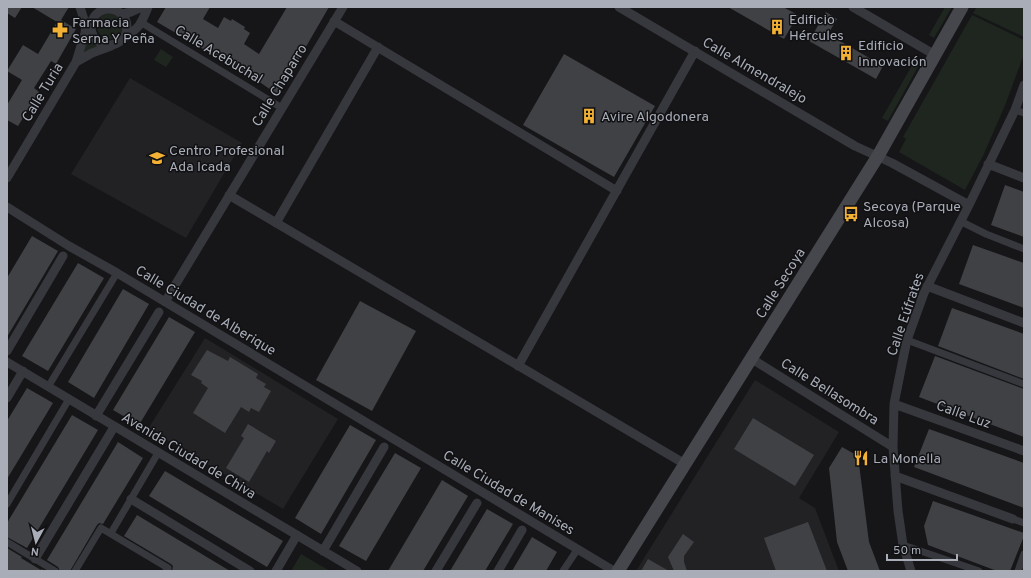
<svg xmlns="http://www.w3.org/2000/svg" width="1031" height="578" font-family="Overpass,sans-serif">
	<rect width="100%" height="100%" fill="#161618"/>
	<path fill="#222225" d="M130,78L242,143L186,238L71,174Z
		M205,338L338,419L283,509L148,429Z
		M755,380L839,432L799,498L815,508L839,571H636Z"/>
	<path fill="#1e261f" d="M945,7H952L934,38L929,35Z
		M977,7H1024V37L973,13Z
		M97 26a13 13 0 1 1 26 0a13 13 0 1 1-26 0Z
		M972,15L1024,40V54L1006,103L983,156L965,190L899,152L906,139L903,137Z
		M88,35L93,42L99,47L84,54L83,52Z
		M161,49L173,57L166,67L154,60Z
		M914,62L919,65L888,121L882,118Z
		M301,554L330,571H291Z"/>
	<path fill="#404145" d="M7,7H22L15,18L7,13Z
		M32,7H69L61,20L76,29L56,64L51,61L34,88L39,92L18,126L7,120V105L22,80L7,71L23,45L38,54L57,22Z
		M166,7H210L203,19L218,28L224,17L231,21L232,19L245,27L244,29L250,33L244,44L259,54L287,7H329L278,95L254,78V79L157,22Z
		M728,7H783L798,15L784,39Z
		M826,12L837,19L828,34L883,66L876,79L809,41Z
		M564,54L655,106L614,177L523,125Z
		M1005,185L1024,192V237L991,225Z
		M32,236L58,251L7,337V278Z
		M973,245L1024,263V308L959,284Z
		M78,263L104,278L48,371L22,356Z
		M123,289L149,304L94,398L68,382Z
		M360,301L416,331L372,411L316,380Z
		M952,308L1024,334V379L938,346Z
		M169,317L195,332L139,425L113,410Z
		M207,350L228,361L230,357L258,374L256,378L266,384L264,387L271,391L259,412L251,408L249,412L241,407L225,433L193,413L208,388L201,383L202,381L191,375Z
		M935,356L1024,389V437L919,397Z
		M27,388L53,403L7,479V421Z
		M72,415L98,430L27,548L7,537V523Z
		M753,418L814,455L795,486L734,449Z
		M248,424L276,441L269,453L267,451L249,482L226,468L244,438L241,436Z
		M350,425L376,440L321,534L295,518Z
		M929,429L1024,463V508L914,467Z
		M118,442L143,458L103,524L99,523L97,525L70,571H60L58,567L47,560Z
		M842,447L858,456L869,542L880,571H848L837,542L829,468Z
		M395,453L421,468L366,561L339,546Z
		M165,471L283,541L267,567L149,496Z
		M442,480L468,496L423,571H388Z
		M933,501L1024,533V536L1010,571H997L928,545L924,526Z
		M487,509L513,524L485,571H450Z
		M137,515L230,571H172L173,566L171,564L124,536Z
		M808,522L827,571H776L764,538Z
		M683,534L694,542L684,556V562L687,571H674L668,557Z
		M532,537L557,552L546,571H512Z
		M7,548L22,557L21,558L41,570V569L45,571H7Z
		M648,559L669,571H641Z"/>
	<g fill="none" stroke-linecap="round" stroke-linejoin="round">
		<path stroke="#37383d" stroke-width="7" d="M142,23L282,108
			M1015,110L1024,113
			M960,221L986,234L1024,249
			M907,340L1024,384
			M48,387L117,273
			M7,504L69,399
			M1013,519L1024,523
			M111,533L158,453
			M7,542L55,571
			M903,545L979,571
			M75,571L101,528L168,568L166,571
			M563,571L577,550
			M1018,571L1024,554"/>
		<path stroke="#37383d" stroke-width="9" d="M619,7L855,146L892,163L969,205
			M853,7L935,55
			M91 27a18 18 0 1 1 36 0a18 18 0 1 1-36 0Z
			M122,14L131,12L142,7
			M334,21L617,191
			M123,39C139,28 141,25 148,7
			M76,62L92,53L111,46
			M988,164L1024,178
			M7,178L76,62L85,33L86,26L80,7
			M229,195L685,464
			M7,207L69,246L117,273L614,571
			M276,223L378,47
			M927,286L1024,323
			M165,302L343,7
			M7,351L63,256
			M752,359L893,447
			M7,362L357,571
			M518,366L695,51
			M7,398L23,371
			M894,404L1024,451
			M96,416L159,312
			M895,476L1013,519
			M131,499L250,571
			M323,551L384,447
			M35,559L114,427
			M276,571L297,535
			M436,571L477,503
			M498,571L522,530
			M911,571L903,545L898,511L893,447L894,404L903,359L907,340L924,293L969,205L1015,110L1024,85"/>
		<path stroke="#45474d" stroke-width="13" d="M618,571L878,156L962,7"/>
	</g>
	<defs>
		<symbol id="building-bare" viewBox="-9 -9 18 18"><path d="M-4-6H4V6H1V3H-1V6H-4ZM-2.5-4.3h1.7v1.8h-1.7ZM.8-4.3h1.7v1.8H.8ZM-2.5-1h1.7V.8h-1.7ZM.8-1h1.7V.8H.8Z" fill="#f2b134" stroke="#111113" stroke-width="2.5" paint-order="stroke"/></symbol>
		<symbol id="pharmacy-bare" viewBox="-9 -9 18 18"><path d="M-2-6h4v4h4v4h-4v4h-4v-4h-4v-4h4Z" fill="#f2b134" stroke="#111113" stroke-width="2.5" paint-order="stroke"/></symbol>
		<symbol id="university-bare" viewBox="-9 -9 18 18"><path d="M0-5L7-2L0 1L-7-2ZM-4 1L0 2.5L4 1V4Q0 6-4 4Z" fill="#f2b134" stroke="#111113" stroke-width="2.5" paint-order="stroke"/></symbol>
		<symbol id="bus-bare" viewBox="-9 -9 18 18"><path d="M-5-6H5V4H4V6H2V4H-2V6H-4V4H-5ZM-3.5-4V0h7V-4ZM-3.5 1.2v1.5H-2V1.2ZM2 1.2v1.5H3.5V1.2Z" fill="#f2b134" stroke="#111113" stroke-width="2.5" paint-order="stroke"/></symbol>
		<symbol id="restaurant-bare" viewBox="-9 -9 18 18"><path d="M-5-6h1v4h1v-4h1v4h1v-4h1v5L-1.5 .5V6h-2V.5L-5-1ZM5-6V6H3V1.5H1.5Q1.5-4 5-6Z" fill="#f2b134" stroke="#111113" stroke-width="2.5" paint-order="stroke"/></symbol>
	</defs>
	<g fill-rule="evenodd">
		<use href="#building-bare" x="766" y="16" width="22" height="22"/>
		<use href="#pharmacy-bare" x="49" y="19" width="22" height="22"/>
		<use href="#building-bare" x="835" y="42" width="22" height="22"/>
		<use href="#building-bare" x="578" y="105" width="22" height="22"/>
		<use href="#university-bare" x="146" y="147" width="22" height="22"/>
		<use href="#bus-bare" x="840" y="203" width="22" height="22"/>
		<use href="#restaurant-bare" x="850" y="447" width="22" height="22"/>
	</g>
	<g text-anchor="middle" stroke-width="3" stroke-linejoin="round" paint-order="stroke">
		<g font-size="14" fill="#a8adb8" stroke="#111113" text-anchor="start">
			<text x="789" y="24">Edificio<tspan x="789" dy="16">Hércules</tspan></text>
			<text x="72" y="27">Farmacia<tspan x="72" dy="16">Serna Y Peña</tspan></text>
			<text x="858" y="50">Edificio<tspan x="858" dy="16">Innovación</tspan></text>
			<text x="601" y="121">Avire Algodonera</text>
			<text x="169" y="155">Centro Profesional<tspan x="169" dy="16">Ada Icada</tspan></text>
			<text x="863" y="211">Secoya (Parque<tspan x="863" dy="16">Alcosa)</tspan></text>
			<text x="873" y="463">La Monella</text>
		</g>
		<g font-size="14" fill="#a8adb8" stroke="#111113">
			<text transform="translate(219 54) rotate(31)" y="5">Calle Acebuchal</text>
			<text transform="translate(755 70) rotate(30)" y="5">Calle Almendralejo</text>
			<text transform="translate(279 85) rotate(-59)" y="5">Calle Chaparro</text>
			<text transform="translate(42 92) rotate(-59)" y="5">Calle Turia</text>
			<text transform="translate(780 283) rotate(-58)" y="5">Calle Secoya</text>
			<text transform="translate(206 310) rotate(31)" y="5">Calle Ciudad de Alberique</text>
			<text transform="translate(905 314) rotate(-71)" y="5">Calle Eúfrates</text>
			<text transform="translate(830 391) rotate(32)" y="5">Calle Bellasombra</text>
			<text transform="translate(964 414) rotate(20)" y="5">Calle Luz</text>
			<text transform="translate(189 455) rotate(31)" y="5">Avenida Ciudad de Chiva</text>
			<text transform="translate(509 492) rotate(31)" y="5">Calle Ciudad de Manises</text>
		</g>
	</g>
	<rect width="1031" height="578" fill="none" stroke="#a8adb8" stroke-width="16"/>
	<g transform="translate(36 542) rotate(187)" stroke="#111113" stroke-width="3" paint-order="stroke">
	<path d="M0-3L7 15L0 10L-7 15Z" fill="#a8adb8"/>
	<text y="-6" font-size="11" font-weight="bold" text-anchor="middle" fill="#a8adb8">N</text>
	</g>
	<path d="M887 554v6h70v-6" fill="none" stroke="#a8adb8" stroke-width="2"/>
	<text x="893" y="554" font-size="12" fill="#a8adb8" stroke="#111113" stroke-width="3" paint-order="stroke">50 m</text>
</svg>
